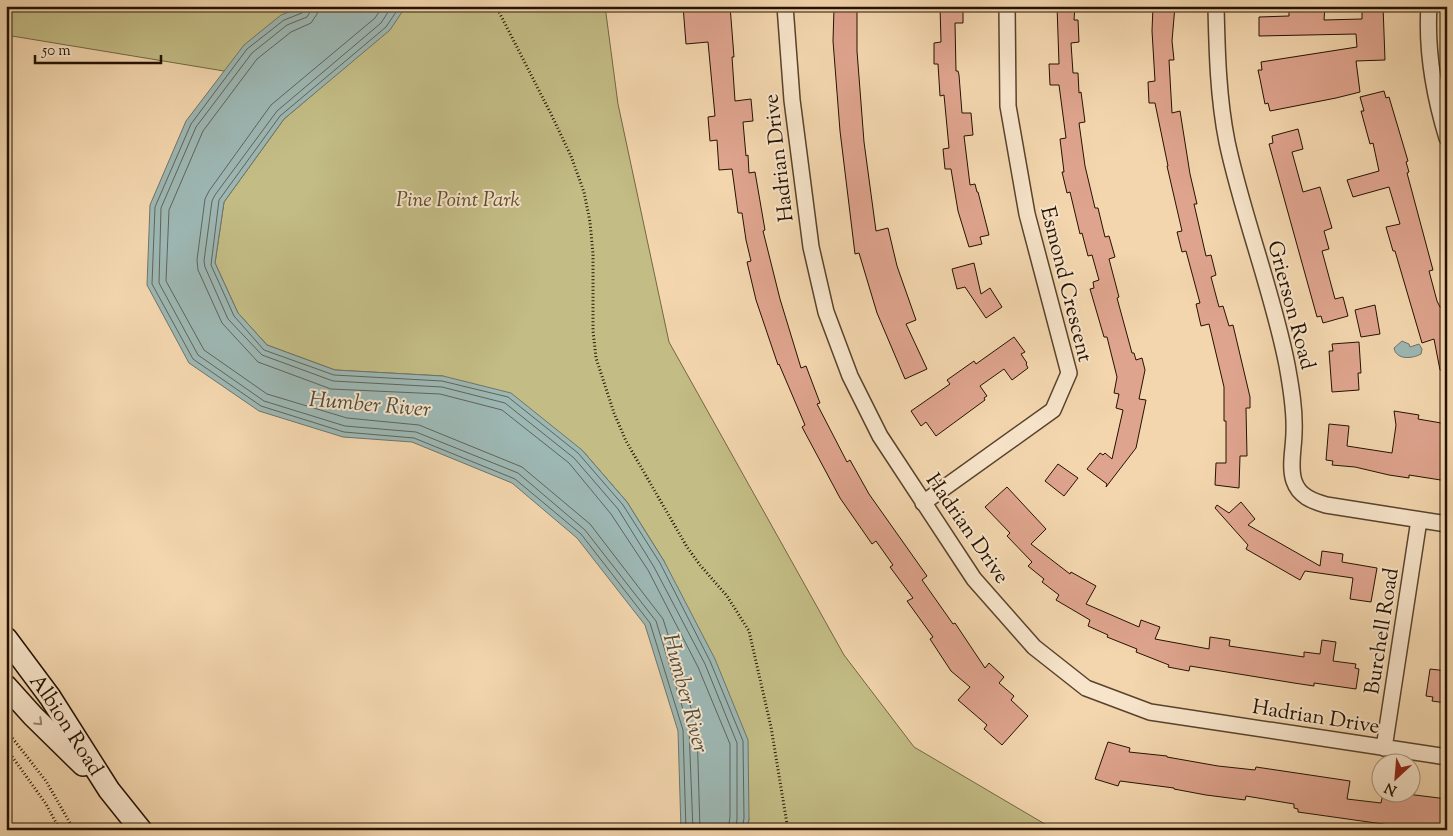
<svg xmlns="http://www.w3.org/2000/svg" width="1453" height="836" font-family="'Sorts Mill Goudy',serif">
	<rect width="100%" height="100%" fill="#f3d6ae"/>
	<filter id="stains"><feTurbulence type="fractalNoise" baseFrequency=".004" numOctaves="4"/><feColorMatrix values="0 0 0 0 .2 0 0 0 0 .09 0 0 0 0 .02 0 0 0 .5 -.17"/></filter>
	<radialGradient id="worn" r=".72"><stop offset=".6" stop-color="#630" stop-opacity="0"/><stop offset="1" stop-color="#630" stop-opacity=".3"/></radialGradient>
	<path fill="#c3bc85" stroke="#746743" d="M6,6H605L618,104L669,342L844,655L914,747L1055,830H747L749,819L664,561L627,502L582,450L443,376L335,370L267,345L238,313L215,263L224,202L284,119L317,91L224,71L6,35Z"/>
	<path fill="#9db7b3" stroke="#6d756c" d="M305,6H406L390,30L284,119L224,202L215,263L238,313L267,345L335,370L443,376L511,393L582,450L627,502L664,561L715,659L748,740L749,819L747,830H681L678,731L645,625L577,538L512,483L412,442L343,437L259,411L189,363L147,285L150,205L186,121L244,45L281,15Z
		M1402,341L1409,344L1410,347L1419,344L1422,349L1421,354C1412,359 1396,360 1394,348Z"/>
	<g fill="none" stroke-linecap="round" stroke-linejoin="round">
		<path stroke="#60645a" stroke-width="1" d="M304,6L302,13L284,20L247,49L191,124L155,207L152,284L193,359L261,406L344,432L414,438L515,479L581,534L650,623L683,730L686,830
			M311,6L310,12L307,17L287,25L252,53L196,127L161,208L159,283L198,355L264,401L345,426L416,432L518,473L585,530L656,621L689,729L693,830
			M318,6L317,14L311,23L291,32L257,59L203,131L169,210L166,281L204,350L267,394L347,418L419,425L522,467L590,524L663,619L697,727L700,830
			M383,6L375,18L271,105L209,191L205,199L197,260L198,270L222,323L258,362L331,389L440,394L502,410L569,463L611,514L648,570L698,667L730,744V817L728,830
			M392,6L381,23L277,111L215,195L212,201L204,261L205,267L228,319L262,355L333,381L442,387L505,403L574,458L618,509L654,567L705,664L737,743V818L736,830
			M400,6L386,27L280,116L219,200L211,265L234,316L264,350L334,375L442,381L508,397L578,453L623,505L660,563L710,661L743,741L744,818L742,830"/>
	</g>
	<path fill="#dfa48e" stroke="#241201" d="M683,6H730L734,57H732L735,101L751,99L753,121L743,122L746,156L748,155L749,173L755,172L765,230L763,231L780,299L801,368L806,366L820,403L817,404L847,462L850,460L869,494L927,576L922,580L953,624L955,623L985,668L989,663L1004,677L999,683L1014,696L1011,700L1028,716L1002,745L984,729L987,725L958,700L970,687L951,671L930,639L933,637L907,601L913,598L890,567L893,565L876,541L872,544L840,498L802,427L805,425L779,364L778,365L756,300L747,262L751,261L746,240L742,213H738L732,169L719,170L717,140L710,141L708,117L715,116L708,42L686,44Z
		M940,6H963V23H955L956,71H958L959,75L962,113H971L973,135L964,136L970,185L975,184L977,192H978L989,235L980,237L982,244L969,247L958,211L951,169H945L943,149L949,148L944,95L940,96L938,64H934V43L941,42Z
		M1057,6H1075L1074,20H1078L1079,42L1071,43L1073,73H1078L1079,93L1081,92L1085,122L1079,123L1085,166L1095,208H1098L1105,237L1109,236L1115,257L1109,259L1119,297L1117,298L1132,353H1134L1136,360L1142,358L1145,370L1139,399L1146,400L1136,448L1106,487L1107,484L1087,469L1100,453L1103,455L1105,453L1112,459L1123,410L1116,408L1119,394L1114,393L1117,377L1107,337H1104L1090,289L1094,288L1093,282L1099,280L1092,255L1088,256L1082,233L1080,234L1070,192L1067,193L1062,172H1064L1060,139L1066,138L1059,85H1050L1049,64H1059Z
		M1153,6H1175L1172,41L1174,60H1169L1172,113L1180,111L1190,174L1197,204H1194L1206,256L1211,255L1216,275L1211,277L1219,307L1223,306L1229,326L1233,325L1250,397V408H1246L1247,456H1240L1239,488L1215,485L1216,463H1226V421H1224V387L1209,324L1201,326L1196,304L1200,303L1186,251L1182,252L1177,232L1182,231L1167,166H1168L1155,103H1149L1148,82L1155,81L1152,31Z
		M1289,6H1325L1324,20L1362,19V6H1383L1385,60L1356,61L1360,92L1336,98L1270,111L1268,103L1265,104L1260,79L1258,70H1262L1261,62L1357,47L1356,34L1259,36V17L1289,16Z
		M834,8H857V51L864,142L876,231L888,228L897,266L916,320L906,324L927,369L905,379L877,313L859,253L855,254L840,131L833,41Z
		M1384,91L1386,98L1389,97L1408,161L1406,162L1409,172L1407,173L1433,270L1429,271L1437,301L1440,307H1444L1447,317V370H1440L1434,339L1422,343L1395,251H1393L1386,227L1400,224L1389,187L1353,197L1347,180L1379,171L1373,143L1370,144L1361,111H1364L1360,97Z
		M1298,129L1303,149L1292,152L1303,192L1320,187L1332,228L1324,231L1329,249L1322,251L1335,299L1343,297L1348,316L1323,323L1321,316L1317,317L1269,144L1273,143L1272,136Z
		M974,263L981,294L990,288L1002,307L986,318L965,287L957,289L952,269Z
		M1375,305L1380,334L1361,337L1355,310Z
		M1014,337L1025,352L1021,354L1027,363L1026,364L1028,368L1012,380L1004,369L980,386L987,396L984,398L985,400L936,436L926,422L921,426L911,411L950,384L947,380L974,361L976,364Z
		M1359,342L1361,373H1358L1359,390L1332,392L1329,351H1333L1332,344Z
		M1394,411L1419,415L1418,419L1447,424L1442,459L1447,460V481L1409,475V478L1389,475L1355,467L1332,465L1333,461L1326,460L1329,424L1349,426L1347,446L1392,453L1396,425Z
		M1058,464L1078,478L1064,496L1045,481Z
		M1007,487L1046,529L1031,544L1070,574L1071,572L1096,586L1086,604L1139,627L1141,620L1160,627L1155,639L1209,649L1210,637L1230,640L1229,646L1304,657V652L1320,654L1322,640L1336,642L1333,661L1356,664L1355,668L1359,669L1356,689L1314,683V686L1294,683L1190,666L1189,671L1168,667L1169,665L1136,652L1137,649L1107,637L1108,635L1088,626L1090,620L1056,600L1059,595L1042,582L1044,579L1028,566L1032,562L1007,536L1010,533L985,507Z
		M1241,502L1255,519L1248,525L1320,566L1322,551L1343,554L1342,562L1377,568L1371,602L1350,599L1353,578L1305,571L1300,580L1246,549L1248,545L1215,508L1217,505L1229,513Z
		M1430,669L1447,671L1446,703L1432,701L1433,697L1426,696Z
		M1108,742L1130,748L1129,752L1167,756V757L1218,766L1255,770L1256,767L1350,781L1347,799L1381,803L1383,794H1407L1447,799V830H1429L1397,826L1298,812V809L1294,808V804L1246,796L1245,800L1206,795L1174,789V788L1120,781L1118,786L1095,779Z"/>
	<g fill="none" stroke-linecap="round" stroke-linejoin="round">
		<defs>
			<path id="minor" d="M785,6L792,100L811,247L826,312L850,376L880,436L974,579L1034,647L1086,688L1150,712L1447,757
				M1216,6C1217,51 1218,97 1227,142C1243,217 1272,289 1287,365C1291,387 1295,410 1294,432C1294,448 1289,466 1294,481C1299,496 1312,501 1326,505L1447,524
				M1429,6C1426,51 1434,95 1447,138
				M923,503L1053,410L1069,373L1027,214L1008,106L1007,6
				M1384,748L1419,520"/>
			<g id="secondary">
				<path id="s1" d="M6,638L50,697L109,790L141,830"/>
				<path d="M6,686L33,716L83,765"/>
			</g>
		</defs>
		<use href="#minor" stroke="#58432c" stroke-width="18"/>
		<use href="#secondary" stroke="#241201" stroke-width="24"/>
		<path stroke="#241201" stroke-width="3" stroke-dasharray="1 2.5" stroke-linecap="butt" d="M496,6L551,114L571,156L584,192L590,222L593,254V331L596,358L614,413L626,441L687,547L700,565L727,596L749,631L771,727L788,830
			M6,730L46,781L74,830
			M6,748L46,804L60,830"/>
		<use href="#minor" stroke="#f7e4ca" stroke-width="15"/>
		<use href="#secondary" stroke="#f7e4ca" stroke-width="21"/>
	</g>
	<defs><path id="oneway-chevron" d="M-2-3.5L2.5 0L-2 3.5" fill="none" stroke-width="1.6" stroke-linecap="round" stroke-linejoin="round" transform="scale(1.25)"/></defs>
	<use stroke="#988670" href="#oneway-chevron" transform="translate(39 722) rotate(44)"/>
	<g text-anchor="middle" stroke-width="4" stroke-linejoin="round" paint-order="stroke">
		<g font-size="21" fill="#241201" stroke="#f7e4ca">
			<text transform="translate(778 158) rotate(-97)" y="7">Hadrian Drive</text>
			<text transform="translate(1067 284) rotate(76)" y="7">Esmond Crescent</text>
			<text transform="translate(1292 305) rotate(75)" y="7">Grierson Road</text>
			<text transform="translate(968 528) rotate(55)" y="7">Hadrian Drive</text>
			<text transform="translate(1381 631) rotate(-81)" y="7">Burchell Road</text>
			<text transform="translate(1316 716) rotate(9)" y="7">Hadrian Drive</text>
			<text dy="7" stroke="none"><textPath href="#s1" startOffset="106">Albion Road</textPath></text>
		</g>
		<g font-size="21" font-style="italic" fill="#5c4e2f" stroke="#f7e4ca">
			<text x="458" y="206">Pine Point Park</text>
		</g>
		<g font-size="22" font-style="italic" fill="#4e4c3f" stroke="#f7e4ca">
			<text transform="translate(370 403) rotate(5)" y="8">Humber River</text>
			<text transform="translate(687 693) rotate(75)" y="8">Humber River</text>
		</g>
	</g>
	<rect width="1453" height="836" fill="none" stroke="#f3d6ae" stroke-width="25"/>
	<rect x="8" y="8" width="1438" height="821" fill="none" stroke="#241201" stroke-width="2.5"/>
	<rect x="12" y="12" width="1428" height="811" fill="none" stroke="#241201"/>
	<g transform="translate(1396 778) rotate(206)"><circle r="24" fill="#f7e4ca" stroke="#a3907a"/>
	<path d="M0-4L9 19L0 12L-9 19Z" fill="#8f2418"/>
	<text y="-8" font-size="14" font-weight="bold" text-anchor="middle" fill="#241201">N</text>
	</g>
	<path d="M35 55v8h126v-8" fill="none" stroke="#241201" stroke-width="2.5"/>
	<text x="42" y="55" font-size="15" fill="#241201" stroke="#f7e4ca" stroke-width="4" paint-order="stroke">50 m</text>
	<rect width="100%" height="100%" filter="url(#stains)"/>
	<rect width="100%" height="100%" fill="url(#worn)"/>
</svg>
